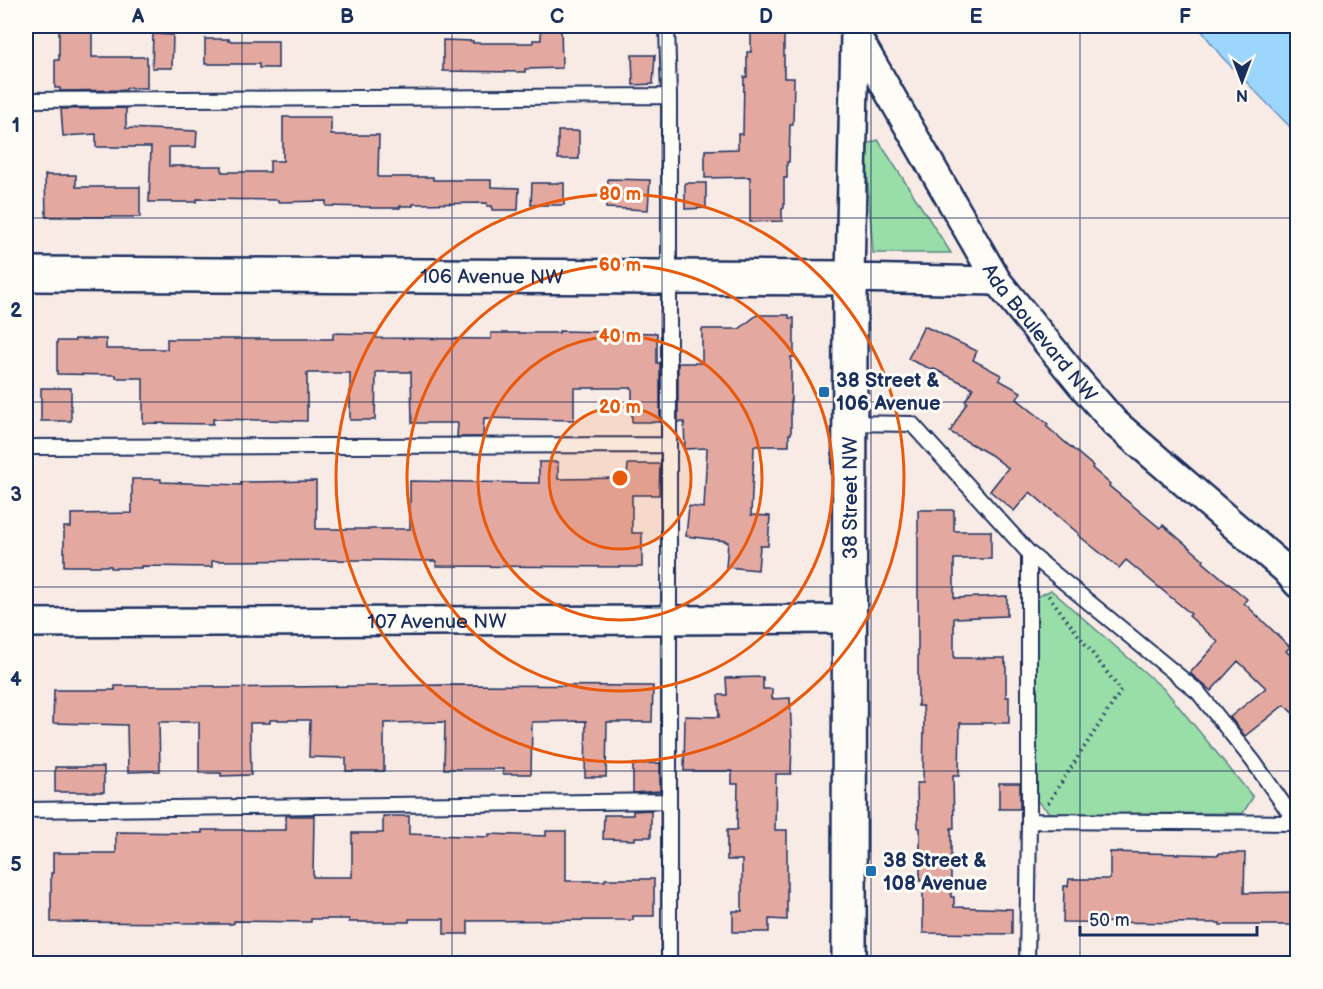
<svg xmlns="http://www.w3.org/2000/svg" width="1323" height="989" font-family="'Balsamiq Sans',sans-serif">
	<rect width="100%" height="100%" fill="#f8ebe6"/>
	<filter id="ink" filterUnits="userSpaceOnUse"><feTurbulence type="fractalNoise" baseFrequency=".0167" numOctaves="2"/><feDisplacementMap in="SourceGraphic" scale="12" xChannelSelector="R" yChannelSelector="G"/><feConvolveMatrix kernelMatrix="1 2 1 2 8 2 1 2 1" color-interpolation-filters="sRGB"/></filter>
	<g filter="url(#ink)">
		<path fill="#99dda8" stroke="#5a8683" stroke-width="1.5" d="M878,140L951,253H873L865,145Z
			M1051,590L1166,691L1253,797L1243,813L1051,814L1036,800L1037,597Z"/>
		<path fill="#9dd6fd" stroke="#6993bd" stroke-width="1.5" d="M1198,26H1297V134L1221,56Z"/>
		<path fill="#e3a9a0" stroke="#1b2f5e" stroke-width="1.5" d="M59,26H92V57H147V88H126V90L60,91V88H55V60H59Z
			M541,26H561L562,68L525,69V72L443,71V40L473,41V43H533V40H541Z
			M751,26H784V78H794L793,125H790L789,162H787V178H784V208L782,209V221L750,222V177L705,178V150L738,149V134H743L744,77H747V52H751Z
			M153,34L173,35L172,68H152Z
			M205,39H229L228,41H278V68H259V64H205Z
			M632,55H655L653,84L633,85Z
			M126,108V128L197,131L196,147H169V166H222V172H270V161H283V117H331V135H379L378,177H433V180H491V187L519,188L518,210H492V206H487V203L413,204V206H400V208H370V207L326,206V201L278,202V200L197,199L196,202H149L151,147H96V134L63,136L61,109Z
			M558,131H579V159H558Z
			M45,175H76V187H140V217H46Z
			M608,179L650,180L648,210L606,208Z
			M532,183H564V205H531Z
			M685,183H706V208L685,209Z
			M757,315H789V318H794V357H791V434H789V446H754L751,515L770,516L768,546H760L758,570L726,567L728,542H726V541L686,536L689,506L704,508L707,448L685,449L684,422H678V363H702V329H739Z
			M924,326L977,351L973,360L1001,375L999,380L1021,392L1017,399L1048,424L1046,426L1093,466L1092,468L1110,484L1109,486L1160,528L1163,525L1204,560L1203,562L1247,599L1244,603L1290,647L1286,651L1298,663V718L1284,705L1245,736L1230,717L1266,688L1238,661L1211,691L1190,673L1218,642L1189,616L1191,614L1126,560L1119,568L1078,535L1079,534L1030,492L1014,511L990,491L1008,468L991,455L950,432L967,402L965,401L973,388L934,369L933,370L908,359Z
			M559,331L657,333V363H660V422H632V388H574V420L484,418L483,437H457L458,423H412L411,372H376L375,420H350V373H307V421L213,419V424L143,423V378H116V375L57,374V341H75V339H106V349H167V339H333V333L377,334L376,338L491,339V333H559Z
			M41,388H71V421H41Z
			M539,462H558V479L627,478L628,464H660L659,495H632V533H642V567L436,566V561L364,560L212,561V567L141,566V568H111V566H64V527H71V514L132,513V479H161V482L241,485V482L316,481V529H410V481L539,483Z
			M918,510H954V531H991V559H954V598L1007,596V616L954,618V658H1005V663H1006V697H1009V723H960L959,776H953L954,828H951V897H954V907L1012,909V934L923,933V881H920V828H918L917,783H923L924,721L923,706H918Z
			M763,677V689H772V699L790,698L792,744L791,774H776L775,830H787V920L769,919V932H733V911H742V860H727V830H737L738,784H732V771H684L685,716L719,717L718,695H727L726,678Z
			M444,685L653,686L652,722H607L606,777H585L586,721L532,722L531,774H503V769H444L445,722L384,723V771H346V758L309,757L310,720H270V723H250L251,775L221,776V773H199V722H159L160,771L128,772L127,725L53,723L54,690H115V686H215V688Z
			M660,763V791L633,793V764Z
			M55,767H104V792H55Z
			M999,783H1020V809H999Z
			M651,810V837H635V840L603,839L604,815H633V811Z
			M286,816H314L313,877H352V833H383V816H409V834L489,837V834L546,836V831H566V881H605V879H654V916H633V920L468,921V934H444V919H409V922H349V919H311V922L234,921V923L232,924H206V923L51,922V873H53V853H116V832L202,833V830H286Z
			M1110,852L1219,855V853H1245L1244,893L1298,892V925H1220V923L1063,922L1064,886H1068L1069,879H1110Z"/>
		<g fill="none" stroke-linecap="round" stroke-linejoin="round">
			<defs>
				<path id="lane" d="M667,26L669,96V964
					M26,100L669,96
					M850,423L912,424L1029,553L1198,692L1253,761L1298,825
					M26,447L669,445
					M26,810L669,801
					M1029,821L1297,823
					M1027,964L1029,821V553"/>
				<g id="street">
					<path id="s1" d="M853,26L855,33L997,281L1080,383L1115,423L1285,569L1298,584"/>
					<path d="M855,33L850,278L997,281"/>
					<path id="s2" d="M26,623L849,619"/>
				</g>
				<g id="secondary">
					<path id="s3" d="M26,274L850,278L849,964"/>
				</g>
			</defs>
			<use href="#lane" stroke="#1b2f5e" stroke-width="18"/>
			<use href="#street" stroke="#1b2f5e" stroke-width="32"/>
			<use href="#secondary" stroke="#1b2f5e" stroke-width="38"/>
			<path stroke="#1b2f5e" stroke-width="4" stroke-dasharray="1.5 4.5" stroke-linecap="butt" d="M1048,803L1121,691L1048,595"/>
			<use href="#lane" stroke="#fdfcf7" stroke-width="14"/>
			<use href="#street" stroke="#fdfcf7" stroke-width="27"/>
			<use href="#secondary" stroke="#fdfcf7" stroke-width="33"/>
		</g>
	</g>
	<path fill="none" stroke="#1b2f5e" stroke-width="1.5" stroke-opacity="0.55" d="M242,26V964M452,26V964M662,26V964M871,26V964M1080,26V964M26,218H1298M26,402H1298M26,587H1298M26,771H1298"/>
	<circle cx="620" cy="478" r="71" fill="#e8590c" fill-opacity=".12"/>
	<g fill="none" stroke="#e8590c" stroke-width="3">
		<circle cx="620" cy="478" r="71"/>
		<circle cx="620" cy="478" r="142"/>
		<circle cx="620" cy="478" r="213"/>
		<circle cx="620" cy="478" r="284"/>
	</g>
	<g fill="#1f6fb2" stroke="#fdfcf7" stroke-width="2">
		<rect x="818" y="386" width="12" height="12" rx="3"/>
		<rect x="865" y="865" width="12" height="12" rx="3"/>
	</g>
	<g text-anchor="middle" stroke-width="6" stroke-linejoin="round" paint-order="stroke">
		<g font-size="20" fill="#1b2f5e" stroke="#fdfcf7">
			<text dy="7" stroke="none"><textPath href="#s3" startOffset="466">106 Avenue NW</textPath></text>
			<text dy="7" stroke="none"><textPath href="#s1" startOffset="360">Ada Boulevard NW</textPath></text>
			<text transform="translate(850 498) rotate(-90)" y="7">38 Street NW</text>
			<text dy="7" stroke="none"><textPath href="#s2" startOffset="411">107 Avenue NW</textPath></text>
		</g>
		<g font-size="20" font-weight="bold" fill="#1b2f5e" stroke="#fdfcf7" text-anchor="start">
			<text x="836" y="387">38 Street &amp;<tspan x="836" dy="23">106 Avenue</tspan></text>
			<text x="883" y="867">38 Street &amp;<tspan x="883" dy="23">108 Avenue</tspan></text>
		</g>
	</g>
	<circle cx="620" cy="478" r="9" fill="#e8590c" stroke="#fdfcf7" stroke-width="3"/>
	<g font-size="18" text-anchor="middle" font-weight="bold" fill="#e8590c" stroke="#fdfcf7" stroke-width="6" stroke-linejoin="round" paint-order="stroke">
		<text x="620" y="200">80 m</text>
		<text x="620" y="271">60 m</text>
		<text x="620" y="342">40 m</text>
		<text x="620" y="413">20 m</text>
	</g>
	<rect width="1323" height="989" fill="none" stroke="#fdfcf7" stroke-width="66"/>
	<g transform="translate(1242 81) rotate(180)" stroke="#fdfcf7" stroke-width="4.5" paint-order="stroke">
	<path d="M0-4.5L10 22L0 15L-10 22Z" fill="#1b2f5e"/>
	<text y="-9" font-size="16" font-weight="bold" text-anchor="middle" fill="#1b2f5e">N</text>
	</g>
	<path d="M1080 926v9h177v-9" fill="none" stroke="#1b2f5e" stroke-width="3"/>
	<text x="1089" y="926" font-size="18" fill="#1b2f5e" stroke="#fdfcf7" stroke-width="4.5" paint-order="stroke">50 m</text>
	<rect x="33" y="33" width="1257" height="923" fill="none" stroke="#1b2f5e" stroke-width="2"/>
	<g font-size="20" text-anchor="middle" font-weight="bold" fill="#1b2f5e">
		<text x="138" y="23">A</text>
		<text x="347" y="23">B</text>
		<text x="557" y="23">C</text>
		<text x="766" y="23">D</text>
		<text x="976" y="23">E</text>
		<text x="1185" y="23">F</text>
		<text x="16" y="132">1</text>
		<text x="16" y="317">2</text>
		<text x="16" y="501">3</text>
		<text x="16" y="686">4</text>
		<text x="16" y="871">5</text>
	</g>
</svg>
